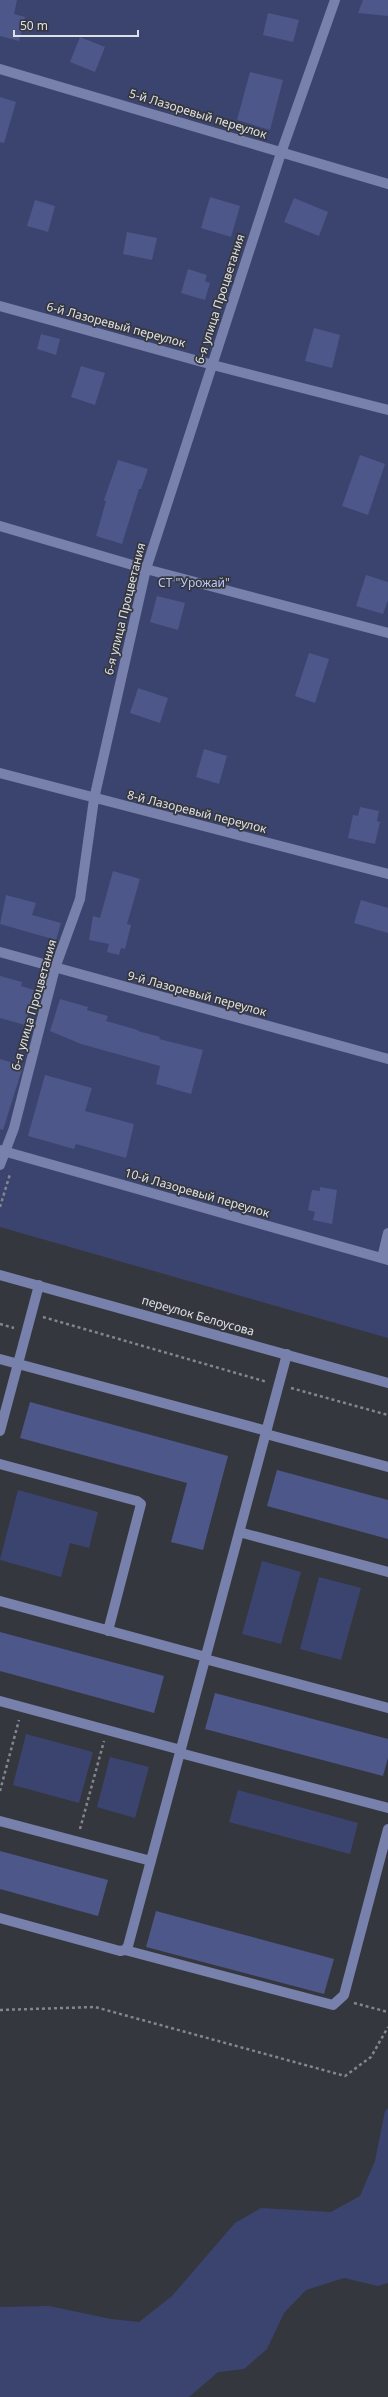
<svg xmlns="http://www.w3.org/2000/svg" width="388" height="2397" font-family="'Noto Sans',sans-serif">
	<rect width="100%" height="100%" fill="#35373f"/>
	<path fill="#3b446f" d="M0,0H388V1338L0,1227Z
		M18,1490L98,1512L89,1548L70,1543L61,1577L0,1560Z
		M262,1561L301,1572L281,1644L242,1634Z
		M319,1577L361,1588L341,1660L300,1649Z
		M26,1734L93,1752L79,1803L13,1785Z
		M110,1757L149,1767L135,1818L97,1807Z
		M238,1790L358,1823L350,1854L229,1822Z
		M388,2108V2283L378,2286L344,2278L306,2290L284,2313L267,2349L244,2369L218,2372L189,2397H0V2307L49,2306L111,2319L139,2322L172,2296L235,2223L261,2208L331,2212L360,2196L375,2161L385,2111Z"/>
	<path fill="#4d578a" d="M0,0H17L14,14L25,17L19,41L0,36Z
		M363,0H388V16L358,13Z
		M268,13L299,20L293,42L263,35Z
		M80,37L105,47L95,72L70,62Z
		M250,72L283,80L270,130L237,120Z
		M0,97L16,102L4,143L0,142Z
		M210,197L240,206L231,237L201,228Z
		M294,198L328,212L319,236L284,222Z
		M35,200L55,206L48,232L27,226Z
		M127,232L157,238L152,260L123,254Z
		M188,269L207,275L205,281L210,283L205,300L181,293Z
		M314,328L340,335L332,368L305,361Z
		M41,334L60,339L56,355L37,349Z
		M81,366L105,373L95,405L71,397Z
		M360,455L385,464L368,515L342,506Z
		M118,460L148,469L141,489H139L122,544L96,536L106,501L104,500Z
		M366,575L388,582V600L383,614L356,606Z
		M157,596L185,603L178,630L150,622Z
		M309,653L329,659L315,703L295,696Z
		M138,688L168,698L160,723L130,713Z
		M204,749L227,756L219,784L196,777Z
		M360,807L379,811L377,821L380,822L375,844L348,838L353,815L358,816Z
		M113,871L140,879L127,924L131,925L125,949L121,948L119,955L107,952L109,944L89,940L93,916L100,918Z
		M6,895L36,903L32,915L61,923L56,940L0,924Z
		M361,900L388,908V933L354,923Z
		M0,976L22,982L21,986L34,990L25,1025L0,1018Z
		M60,999L88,1007L87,1010L108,1016L106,1021L138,1030V1031L160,1037L159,1039L203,1050L191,1094L156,1084L160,1066L81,1044L50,1031Z
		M0,1059L23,1066L3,1130L0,1129Z
		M45,1075L92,1088L85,1111L134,1124L126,1158L76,1144L74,1149L28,1136Z
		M320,1187L337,1190L332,1224L313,1220L315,1212L308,1210L312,1190L320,1191Z
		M30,1402L228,1456L203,1550L171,1542L187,1483L20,1438Z
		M277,1470L388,1500V1539L267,1506Z
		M0,1632L164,1676L154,1713L0,1671Z
		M215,1693L388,1739V1758L383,1776L205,1729Z
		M0,1851L108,1880L98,1916L0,1889Z
		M156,1911L334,1959L324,1994L146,1947Z"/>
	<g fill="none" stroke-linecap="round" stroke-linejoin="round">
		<path stroke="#84868d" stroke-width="2.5" stroke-dasharray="3 3" stroke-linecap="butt" d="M0,1207L10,1174
			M43,1317L267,1382
			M0,1324L14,1328
			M291,1388L388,1415
			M0,1791L19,1720
			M80,1829L104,1741
			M354,2003L388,2012
			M0,2010L95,2007L345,2076L371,2057L388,2027"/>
		<path stroke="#7781ab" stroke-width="10" d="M0,69L388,184
			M0,306L213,365L388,410
			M0,526L146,569L388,633
			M0,773L388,874
			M0,952L388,1059
			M0,1150L388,1260
			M0,1165L14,1128L55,968L80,899L94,799L146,569L281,153L335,0
			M382,1258L388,1233
			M0,1275L388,1383
			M0,1359L267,1431
			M0,1431L39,1285
			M266,1434L388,1467
			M0,1464L137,1501L141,1504L108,1631
			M239,1532L388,1572
			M0,1601L206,1657
			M205,1659L388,1708
			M0,1701L181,1750
			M180,1753L388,1808
			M0,1821L151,1861
			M0,1918L120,1951L125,1950L128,1946L287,1354
			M125,1950L333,2005L344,1995L388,1829"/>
	</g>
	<g text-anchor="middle" stroke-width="3.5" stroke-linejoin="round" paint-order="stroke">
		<g font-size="12" fill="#dfe0e5" stroke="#35373f">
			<text transform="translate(198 114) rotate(17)" y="4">5-й Лазоревый переулок</text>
			<text transform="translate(220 299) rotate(-72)" y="4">6-я улица Процветания</text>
			<text transform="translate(116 325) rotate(15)" y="4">6-й Лазоревый переулок</text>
			<text transform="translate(125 609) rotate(-76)" y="4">6-я улица Процветания</text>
			<text transform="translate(197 812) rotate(14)" y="4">8-й Лазоревый переулок</text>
			<text transform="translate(197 994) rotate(15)" y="4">9-й Лазоревый переулок</text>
			<text transform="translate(34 1005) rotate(-74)" y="4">6-я улица Процветания</text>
			<text transform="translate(197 1193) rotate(16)" y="4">10-й Лазоревый переулок</text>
			<text transform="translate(198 1316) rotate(16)" y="4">переулок Белоусова</text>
		</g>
		<g font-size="12" fill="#bdc8f8" stroke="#35373f">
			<text x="194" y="587">СТ "Урожай"</text>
		</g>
	</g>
	<path d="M14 30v6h124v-6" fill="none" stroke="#dfe0e5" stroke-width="2"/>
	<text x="20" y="30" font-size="12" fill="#dfe0e5" stroke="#35373f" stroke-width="3" paint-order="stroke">50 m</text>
</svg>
